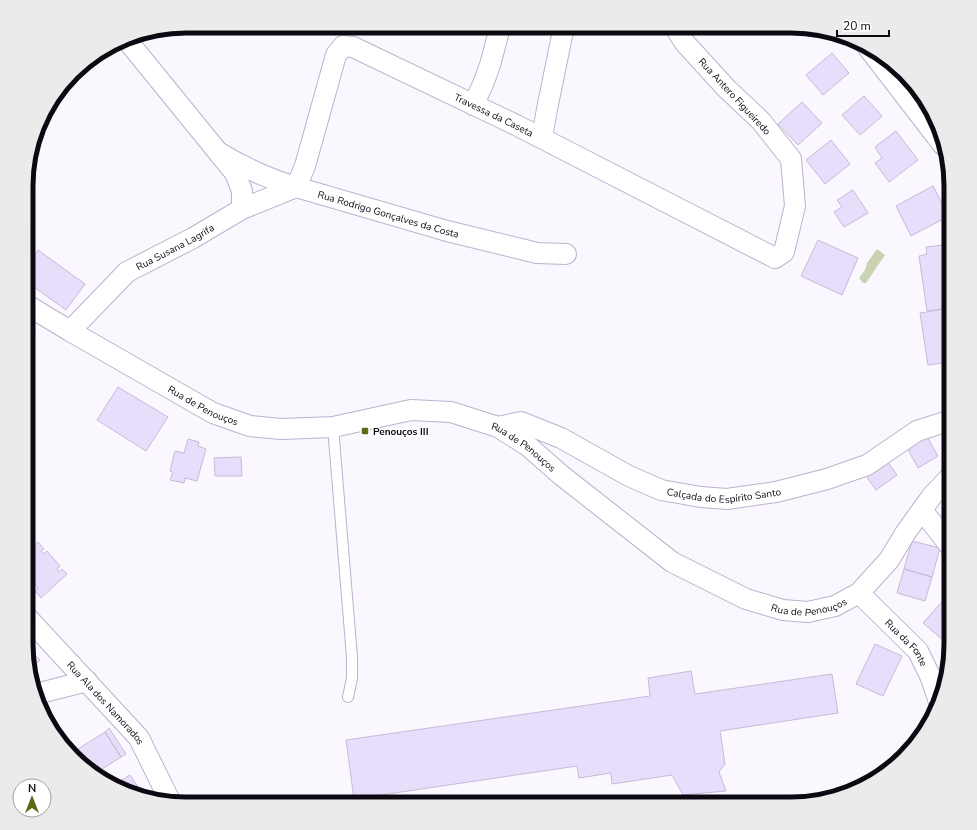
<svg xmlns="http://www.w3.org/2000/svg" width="977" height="830" font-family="'Nunito Sans',sans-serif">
	<rect width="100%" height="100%" fill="#faf8fe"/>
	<path fill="#cad2b4" d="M877,249L885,255L866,283H863L859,278L865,270L867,263Z"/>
	<path fill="#e8ddfb" stroke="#c5bbd7" d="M832,53L849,73L823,95L806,75Z
		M864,96L882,116L860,135L842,115Z
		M802,102L822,123L798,145L778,124Z
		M896,131L918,160L889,182L875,163L882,158L875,147Z
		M831,140L850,164L825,184L806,160Z
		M933,186L949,216L911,236L896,206Z
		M853,190L868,213L844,227L834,212L842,207L837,200Z
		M27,225L34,232L27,238Z
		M818,240L858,258L842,295L801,276Z
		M951,244V308L927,311L919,256L927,254L926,247Z
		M38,250L85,284L66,310L27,282V266Z
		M951,308V362L928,365L920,313Z
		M118,387L168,417L146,451L97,420Z
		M926,435L938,456L918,468L906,446Z
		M188,439L199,442L198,446L206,449L197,481L185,478L184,483L170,480L173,472L170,471L175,451L184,453Z
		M241,457L242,476H215L214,458Z
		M885,458L897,475L876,490L864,473Z
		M912,541L940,548L932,577L904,569Z
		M38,542L44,549L41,551L44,554L47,551L60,566L57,569L59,572L62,569L67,574L41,598L35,591L38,588L35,585L30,590L27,586V551Z
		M904,569L932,577L925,601L897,593Z
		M947,596L951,600V633L944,641L923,623Z
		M875,644L902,656L883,696L856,684Z
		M26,646L40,660L30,669L26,655Z
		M691,671L695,694L832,674L838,713L720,731L725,764L719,772L726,791L683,795L672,775L612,784L611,773L579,778L577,766L354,799L346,740L650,696L648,678Z
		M59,725V735H62V741L52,726Z
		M109,728L126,754L121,757L105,732Z
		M105,732L121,757L96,773L93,771L78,749Z
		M130,775L144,796L124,792L114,785Z"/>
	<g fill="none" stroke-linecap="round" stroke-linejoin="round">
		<defs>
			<path id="service" d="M333,427L352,657V678L348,697"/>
			<g id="minor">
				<path d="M126,39L235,173L242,191V209"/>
				<path d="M866,45L943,145"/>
				<path d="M473,105C488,77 493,56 500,26"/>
				<path d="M542,138L547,109L564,26"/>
				<path id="s1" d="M218,152C243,167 268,179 296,187L447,231L537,253L566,254"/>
				<path id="s2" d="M296,187L305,166L336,55L343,46L353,47L516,125L775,258L784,252L795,206L791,159L761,121L726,88L685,43L674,26"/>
				<path id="s3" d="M27,305L70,331L213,413L250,426L281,429L333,427L411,410L451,412L498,427L528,446L561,475L672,562L746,599L783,610L808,612L835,606L859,593L889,560L906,532L932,496L951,476"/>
				<path id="s4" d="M70,331L127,272L193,238L242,209L296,187"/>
				<path id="s5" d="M498,427L521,422L561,438L629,476L661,490L701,497L727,499L776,492L827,479L867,465L917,431L951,420"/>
				<path d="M922,510L950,546H951"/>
				<path id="s6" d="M859,593L918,651L931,678L939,702"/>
				<path id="s7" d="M26,616L139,738L170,801"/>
				<path d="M36,694L87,681"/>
			</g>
		</defs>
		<use href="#service" stroke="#bcb2ce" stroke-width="12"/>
		<use href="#minor" stroke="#bcb2ce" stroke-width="22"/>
		<path stroke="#79767e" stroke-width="2.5" stroke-dasharray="2 3" stroke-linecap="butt" d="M27,340L35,332"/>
		<use href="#service" stroke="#fff" stroke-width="10"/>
		<use href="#minor" stroke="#fff" stroke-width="20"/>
	</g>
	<rect fill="#5c6b16" stroke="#fff" stroke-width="1.5" x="361" y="427" width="8" height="8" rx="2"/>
	<g text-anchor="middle" stroke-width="3" stroke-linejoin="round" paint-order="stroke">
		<g font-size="10" fill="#0d0913" stroke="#fff">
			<text transform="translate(735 96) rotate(47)" y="4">Rua Antero Figueiredo</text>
			<text dy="4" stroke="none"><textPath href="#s2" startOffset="316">Travessa da Caseta</textPath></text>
			<text dy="4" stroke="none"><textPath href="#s1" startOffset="182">Rua Rodrigo Gonçalves da Costa</textPath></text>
			<text dy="4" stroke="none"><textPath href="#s4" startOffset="136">Rua Susana Lagrifa</textPath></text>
			<text dy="4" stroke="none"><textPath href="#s3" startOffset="203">Rua de Penouços</textPath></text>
			<text dy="4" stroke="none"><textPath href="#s3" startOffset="539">Rua de Penouços</textPath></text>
			<text dy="4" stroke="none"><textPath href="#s5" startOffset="243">Calçada do Espírito Santo</textPath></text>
			<text dy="4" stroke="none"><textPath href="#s3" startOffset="875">Rua de Penouços</textPath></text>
			<text dy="4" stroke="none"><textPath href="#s6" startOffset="69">Rua da Fonte</textPath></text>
			<text dy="4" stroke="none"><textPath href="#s7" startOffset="118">Rua Ala dos Namorados</textPath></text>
		</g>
		<g font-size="10" font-weight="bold" fill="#0d0913" stroke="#fff" text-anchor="start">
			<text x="373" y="435">Penouços III</text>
		</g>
	</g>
	<path d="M0 0H977V830H0ZM186 33H791A153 153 0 0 1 944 186V644A153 153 0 0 1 791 797H186A153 153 0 0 1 33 644V186A153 153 0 0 1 186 33Z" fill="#ecebec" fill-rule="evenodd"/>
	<path fill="none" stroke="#0d0913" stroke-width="5" d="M186 33H791A153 153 0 0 1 944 186V644A153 153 0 0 1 791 797H186A153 153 0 0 1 33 644V186A153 153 0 0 1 186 33Z"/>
	<g transform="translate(32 798)"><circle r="19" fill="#ffffff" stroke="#9e9da1"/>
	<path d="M0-3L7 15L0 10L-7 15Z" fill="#5c6b16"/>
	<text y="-6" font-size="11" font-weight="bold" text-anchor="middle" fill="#0d0913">N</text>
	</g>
	<path d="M837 30v6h52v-6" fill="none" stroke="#0d0913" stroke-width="2"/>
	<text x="843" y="30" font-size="12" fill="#0d0913" stroke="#ffffff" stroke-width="3" paint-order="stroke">20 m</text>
</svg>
